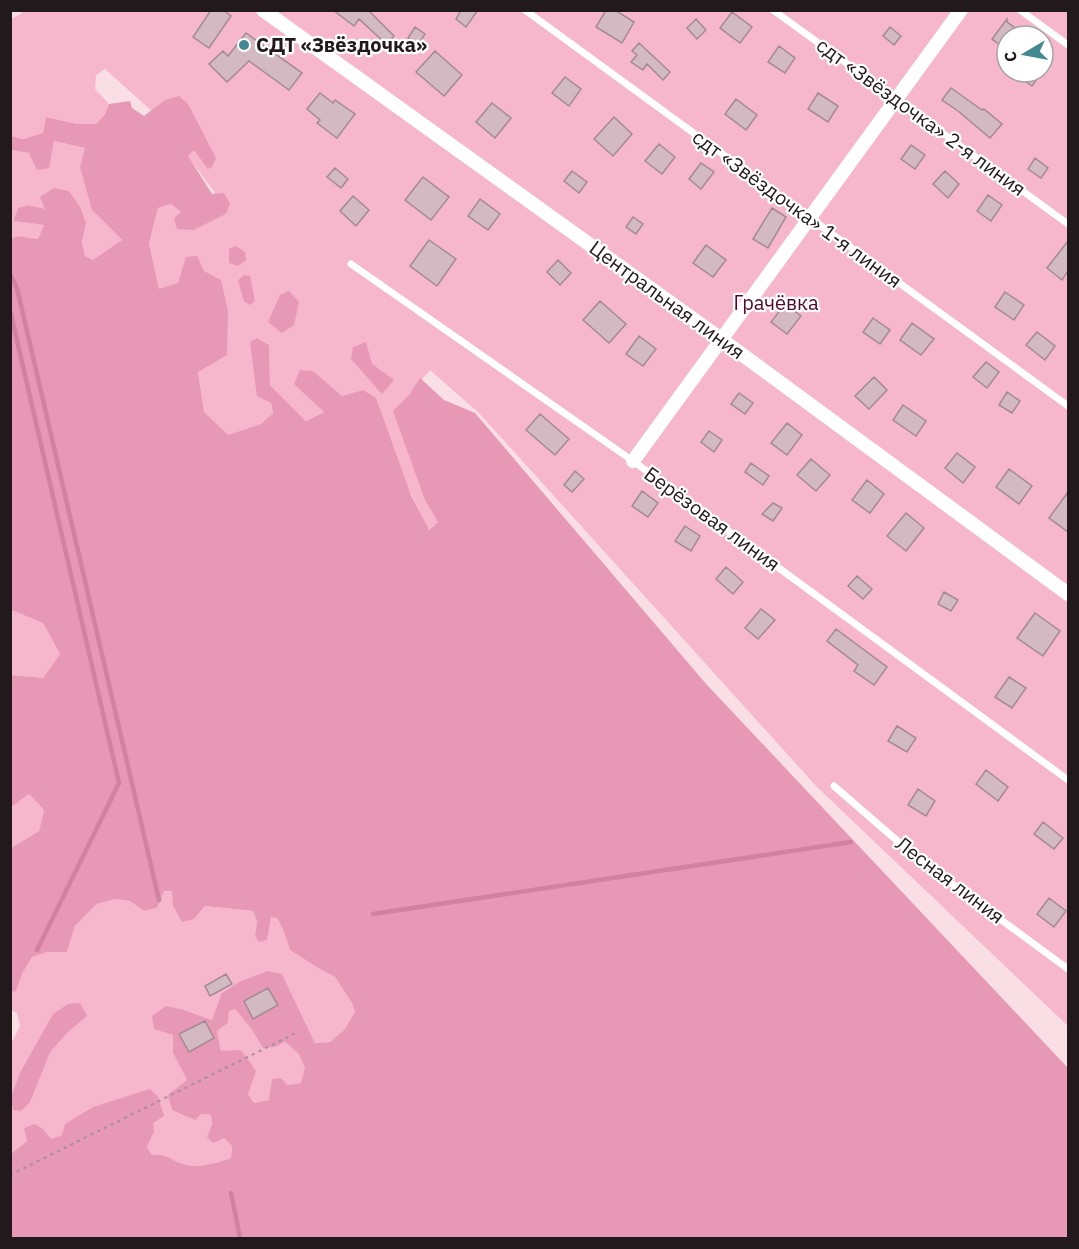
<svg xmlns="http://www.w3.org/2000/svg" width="1079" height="1249" font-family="'IBM Plex Sans',sans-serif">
	<rect width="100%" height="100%" fill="#f9dee6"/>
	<path fill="#f6b7cc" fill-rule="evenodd" d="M27,10L1068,11V1026L817,787L479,413L430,370L409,395L425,499L438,522L428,530L363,390L342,396L313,371L295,384L324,412L306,421L270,385L269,345L257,338L273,413L261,424L227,436L204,412L198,372L204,271L196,256L178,283L159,290L149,245L158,208L171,204L181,212L194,230L226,214L214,191L154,113L105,69L96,75L95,89L109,104L105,114L96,124H77L46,117L43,133L23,139L11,136L10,20ZM1007,36H1043V72H1007Z
		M54,141L85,148L92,210L122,240L93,261L85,256L82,242L86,223L28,205L18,208L13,221L44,225L38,239L18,236L11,239L10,150L29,153Z
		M10,610L43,623L60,654L43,678L11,675Z
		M29,794L44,810L39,831L11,848L10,807Z
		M164,891H173L194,919L205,906L253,911L257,921L255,936L269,926L271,917H277L283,929L290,950L318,968L335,977L352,1003L355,1012L344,1030L330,1042L315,1043L282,974L212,1020L184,1010L173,1035V1053L187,1080L200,1114L211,1115L212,1125L232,1146L231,1158C217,1163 197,1169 183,1164C168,1159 169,1154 152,1155L147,1147L154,1132L63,1135L51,1139L44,1130L25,1127L27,1141L11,1154V1044L20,1026L17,1013L11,1010V992L16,990L22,974L32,957L47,952H67L75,926L97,904L115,899L130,901L144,911L157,908Z
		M235,1009L250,1027L263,1048L275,1047L285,1042L299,1054L306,1068L301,1083L287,1085L269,1100L254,1103L221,1051L217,1031L228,1023L229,1010Z"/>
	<path fill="#e798b4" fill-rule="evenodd" d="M179,96L188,104L216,158L212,167L208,169L194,150L188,156L212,194L224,193L230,204L226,214L194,230L177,229L174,218L181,212L171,204L158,208L149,244L159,289L178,283L186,257L197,256L204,271L221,280L228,311L227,355L198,372L204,412L228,435L261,424L273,413L271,403L257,396L250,342L257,338L269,345L270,385L306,421L324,412L294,384L300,370L313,371L342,396L363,390L376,398L411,495L429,530L438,522L425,500L393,411L409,395L420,378L444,400L475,413L707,685L1068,1068V1238H11V1154L27,1141L24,1128L35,1124L44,1130L51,1139L62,1135L65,1124L93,1107L150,1089L158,1097L164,1116L153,1123L154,1132L147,1147L152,1155C169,1154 168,1159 183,1164C197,1169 217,1163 231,1158L232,1146L224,1138L213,1143L207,1137L212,1125L211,1115L201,1114L195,1120L172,1110L168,1095L187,1080L173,1053V1035L154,1029L152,1016L166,1006L184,1010L212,1020L222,993L241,981L268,971L282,974L315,1043L330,1042L344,1030L355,1012L352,1003L335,977L318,968L290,950L283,929L277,918L271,917L267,940L259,942L255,936L257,921L253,911L205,906L194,919L182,922L173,906L172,891H164L157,908L144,911L130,901L115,899L97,904L75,926L67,952H47L32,957L22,974L16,991L11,992V848L39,831L44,810L29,794L11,807V675L43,678L60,654L43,623L11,610V239L18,236L38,239L44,225L13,221L18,208L28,205L45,209L40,197L54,188L69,191L80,207L86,223L82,242L85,256L93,260L122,240L92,210L80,167L85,148L54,141L49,168L37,170L29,153L11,150V136L23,139L43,133L46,117L77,124H96L105,114L109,104L130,101L132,108L144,116L165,100ZM235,1009L250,1027L263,1048L275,1047L285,1042L299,1054L305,1068L301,1083L287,1085L281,1078L272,1079L269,1100L254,1103L248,1094L256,1071L247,1058L240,1050L221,1051L217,1031L228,1023L229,1011Z
		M236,246L245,252L246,260L238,266L229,263V249Z
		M243,275L250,276L255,301L250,305L244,301L238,281Z
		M289,291L299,302L294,325L282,333L268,322L280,295Z
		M366,342L372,364L394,380L382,394L351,359L353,347Z
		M80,1003L87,1016L68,1032L50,1052L30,1102L21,1111L13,1110L11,1097L20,1073L53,1014L68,1004Z"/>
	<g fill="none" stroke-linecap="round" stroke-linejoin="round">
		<path stroke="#d0829e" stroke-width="4.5" d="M10,274L17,288L159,900
			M10,310L119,783L37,950
			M373,914L851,842
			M231,1193L240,1238"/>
	</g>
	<path fill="#d3b9c1" stroke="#a38a92" stroke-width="1.5" d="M211,10H223L231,16L209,48L193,37Z
		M333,10H368L394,36L386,44L359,19L354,26Z
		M461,10H478L466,27L456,19Z
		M606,10H615L634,22L622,43L596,27Z
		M732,12L752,27L740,43L720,28Z
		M696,19L706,30L697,39L687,28Z
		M1007,19V22L1027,36H1007V50L992,39Z
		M415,27L425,34L419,44L408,38Z
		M890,27L901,36L894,45L883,36Z
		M246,33L302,73L289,90L249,61L227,82L209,64L223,51L228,56Z
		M639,43L670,72L663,80L647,64L643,70L631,62L637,55L632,51Z
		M779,46L795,58L785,73L768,62Z
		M435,51L462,75L444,96L416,72Z
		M1011,72H1042L1032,86Z
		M565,77L581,89L569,106L552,93Z
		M951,88L982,110L984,109L1002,124L990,138L958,111L942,100Z
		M320,93L333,103L335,100L355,114L337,138L317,123L320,120L307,109Z
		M818,93L838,106L828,122L808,109Z
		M736,99L757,115L746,130L725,114Z
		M492,103L511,118L495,138L476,122Z
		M614,117L632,134L613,156L594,139Z
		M659,144L675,157L662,174L645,161Z
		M911,145L925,155L915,169L901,159Z
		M1035,158L1048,168L1041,178L1028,169Z
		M701,163L714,172L701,189L689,179Z
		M335,168L348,179L341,188L327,177Z
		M572,171L587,182L579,193L564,181Z
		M945,171L959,184L948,198L933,184Z
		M423,177L449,197L431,220L405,200Z
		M988,195L1002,205L991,221L977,211Z
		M353,196L369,210L356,226L340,211Z
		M480,199L500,214L488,230L468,216Z
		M772,208L786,217L768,248L753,239Z
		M633,217L643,224L636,234L626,227Z
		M429,240L456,259L437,286L410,266Z
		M1068,241V271L1062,280L1047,268Z
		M706,245L726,260L713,277L693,263Z
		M558,260L571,273L560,285L547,272Z
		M1005,292L1024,305L1014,320L995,307Z
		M600,301L626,324L609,343L583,320Z
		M785,304L801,316L787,334L771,322Z
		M873,318L890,330L880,344L863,332Z
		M912,323L934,339L921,355L900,340Z
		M1037,332L1055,346L1045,360L1026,345Z
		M639,336L656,349L643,366L626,354Z
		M986,362L999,372L987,388L973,377Z
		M874,377L887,390L869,409L855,396Z
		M1007,392L1020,401L1012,413L999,405Z
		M739,393L753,403L745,414L731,404Z
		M903,405L926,421L916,436L893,420Z
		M540,414L569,439L555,455L526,430Z
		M787,423L802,435L787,455L771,443Z
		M709,431L722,440L714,452L701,442Z
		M957,453L975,467L963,483L945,468Z
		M811,459L830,475L816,491L797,475Z
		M751,463L769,476L763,485L745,472Z
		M1009,469L1032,486L1019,504L996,487Z
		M575,471L584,479L572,492L564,485Z
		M867,480L884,494L870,513L852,500Z
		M642,491L658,503L648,517L632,506Z
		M1068,492V532L1049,518Z
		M773,503L782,508L773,521L762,514Z
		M906,513L924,528L906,551L887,536Z
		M685,526L700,536L691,551L675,541Z
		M726,567L743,582L733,594L716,579Z
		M857,576L872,589L863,599L848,586Z
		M944,592L958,600L951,611L938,604Z
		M761,609L775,620L758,639L745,628Z
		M1035,613L1060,631L1043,656L1017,638Z
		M836,629L887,667L874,685L854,671L858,665L827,641Z
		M1009,677L1026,688L1012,708L995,697Z
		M897,726L916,738L907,752L888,741Z
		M986,770L1008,787L998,801L976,784Z
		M918,789L935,801L926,816L908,805Z
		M1043,822L1063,838L1054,849L1034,834Z
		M1049,898L1066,911L1054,927L1037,914Z
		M226,974L232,984L210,996L205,986Z
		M268,988L278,1005L253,1019L244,1001Z
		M205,1021L214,1038L189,1052L179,1034Z"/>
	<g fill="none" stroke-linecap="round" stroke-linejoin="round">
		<path stroke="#a38f95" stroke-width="2" stroke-dasharray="3 4.5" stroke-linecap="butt" d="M10,1175L298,1032"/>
		<path stroke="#fff" stroke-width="7" d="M525,10L1068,406
			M773,10L1068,224
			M1020,10L1068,45
			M351,264L633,461L1068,780
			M834,786L917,858L1068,969"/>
		<path stroke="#fff" stroke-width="14" d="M263,10L721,339L1068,594
			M633,461L961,10"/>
	</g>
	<circle fill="#428991" stroke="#fff" stroke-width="2" cx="244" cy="45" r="6"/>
	<g text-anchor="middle" stroke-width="4.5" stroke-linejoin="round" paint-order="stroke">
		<g font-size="20" font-weight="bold" fill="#22191c" stroke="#fff" text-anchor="start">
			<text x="256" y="52">СДТ «Звёздочка»</text>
		</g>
		<g font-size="20" fill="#22191c" stroke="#fff">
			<text transform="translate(921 117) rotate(36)" y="7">сдт «Звёздочка» 2-я линия</text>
			<text transform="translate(797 209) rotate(36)" y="7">сдт «Звёздочка» 1-я линия</text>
			<text transform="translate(667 300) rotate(36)" y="7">Центральная линия</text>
			<text transform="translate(712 519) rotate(36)" y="7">Берёзовая линия</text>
			<text transform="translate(950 880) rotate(37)" y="7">Лесная линия</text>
		</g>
		<g font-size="20" fill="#50092c" stroke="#fff">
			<text x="776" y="310">Грачёвка</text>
		</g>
	</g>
	<rect width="1079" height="1249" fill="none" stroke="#22191c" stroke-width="24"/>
	<g transform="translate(1025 54) rotate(260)"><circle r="28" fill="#ffffff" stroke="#a7a3a4" stroke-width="1.5"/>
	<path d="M0-4.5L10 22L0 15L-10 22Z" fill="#428991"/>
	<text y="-9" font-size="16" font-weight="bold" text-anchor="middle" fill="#22191c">С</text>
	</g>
</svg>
